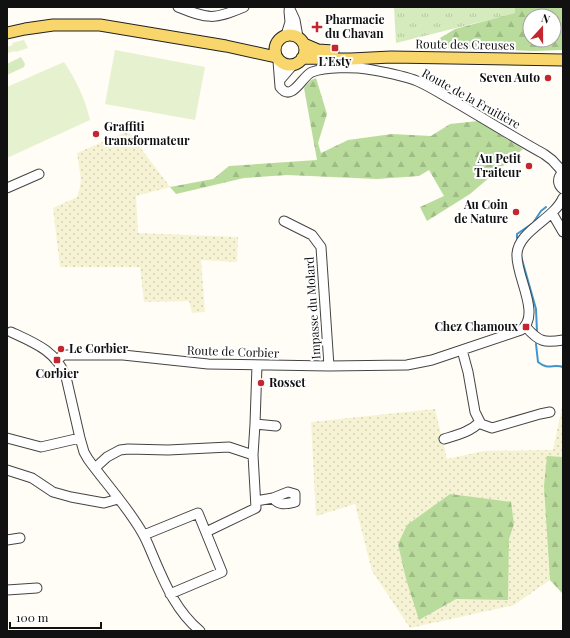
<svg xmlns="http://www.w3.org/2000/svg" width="570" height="638" font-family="'Playfair Display',serif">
	<defs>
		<pattern id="farmland-dots" width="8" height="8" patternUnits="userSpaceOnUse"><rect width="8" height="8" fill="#f6f3d4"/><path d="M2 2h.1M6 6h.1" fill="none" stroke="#d2cfb5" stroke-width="1.8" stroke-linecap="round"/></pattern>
		<pattern id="grass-tufts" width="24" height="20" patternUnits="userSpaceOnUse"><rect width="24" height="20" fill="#d5ebbd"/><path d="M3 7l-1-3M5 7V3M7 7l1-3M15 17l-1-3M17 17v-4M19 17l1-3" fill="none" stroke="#b6c8a1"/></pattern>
		<pattern id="forest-firs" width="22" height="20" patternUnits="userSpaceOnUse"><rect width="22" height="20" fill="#b9dc9c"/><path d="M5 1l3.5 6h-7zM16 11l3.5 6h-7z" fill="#9ebc85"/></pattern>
	</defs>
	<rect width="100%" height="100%" fill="#fffdf5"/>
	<path fill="url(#farmland-dots)" d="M128,131L170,187L136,196L138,233L238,237L237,262L201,260L205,312L192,313L189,301L144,302L140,267H60L53,208L77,197L80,187L81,179L77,153Z
		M563,402V594L550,580L514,605L410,628L372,571L355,504L316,516L311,422L435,409L447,459L484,451L553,450Z"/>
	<path fill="url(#grass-tufts)" d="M394,7H515L516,13L396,43Z"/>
	<path fill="url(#forest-firs)" fill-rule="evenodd" d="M515,7H563V50L534,51L425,47L455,29L515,13ZM530,16H554V40H530Z
		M316,78L327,114L318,143L321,153L348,140L392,134L431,136L450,124L478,121L523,149L470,194L427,221L420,207L444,196L429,170L419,176L377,179L287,175L244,178L176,194L170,187L213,179L229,166L317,160L304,88L311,80Z
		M547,456L563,457V594L550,580L544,486Z
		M450,494L511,502L514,524L509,539L508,600L456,599L419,620L406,579L398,544L407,525Z"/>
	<path fill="#d5ebbd" d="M21,57L25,64L24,67L7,75V64Z"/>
	<path fill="#e6f2cf" d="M24,40L28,48L16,52L15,51L8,53L7,47L13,45L12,43Z
		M115,50L205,67L195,120L105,104Z
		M64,62C76,80 85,98 90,120L7,158V87Z"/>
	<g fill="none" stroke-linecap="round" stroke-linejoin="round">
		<path stroke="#3f96cf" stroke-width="2" d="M517,238V234L533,223L541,211L546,207
			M521,256L536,309L537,332
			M536,344L538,362C549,371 553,363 563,367"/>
		<defs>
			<path id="minor" d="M178,7C209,19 213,20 244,7
				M289,7L295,20L298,37
				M286,35L290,22L289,11
				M278,61L280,87C292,103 302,76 312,72C325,67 354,67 367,69C383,72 402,75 417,81C429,86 441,94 452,100C483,118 513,137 544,154L552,160L563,172
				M280,80L292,66
				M563,172C557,178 557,184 563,189
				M7,188L39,174
				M552,213L563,232
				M284,221L312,235L321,247L329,366
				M526,327C539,342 544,343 563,340
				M11,332C35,343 56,351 66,377L80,438L84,452L88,459C106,484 128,507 143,534C147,541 150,549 153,556C165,584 176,611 200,631
				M462,350L468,372L475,412L481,424L492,428L540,414L550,412
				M57,360L63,355H123L208,364L329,366L407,365L432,360L521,330C542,315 515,275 517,254C518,231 554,219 563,198
				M257,365L255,424L276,426
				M7,438L41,447L80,438
				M444,439C457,435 470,432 480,422
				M95,468L107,457L120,450L128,449L168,450L229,447L253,455
				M7,470L32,478L53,492L71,497L104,503L118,499
				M256,501L273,498L288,492L295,494V502C286,504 279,506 273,498
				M206,532L256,508L253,455L255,424
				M144,535L198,513L222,572L170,594
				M7,540L20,538
				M7,590L37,588"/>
			<path id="major" d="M7,33L25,29L53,25H100L226,46L276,57
				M275 50a15 15 0 1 1 30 0a15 15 0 1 1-30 0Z
				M304,44L318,50L333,51
				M302,58L351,59L391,57L563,60"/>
		</defs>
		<use href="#minor" stroke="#444" stroke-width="11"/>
		<use href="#major" stroke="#222" stroke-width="13"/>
		<use href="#minor" stroke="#fff" stroke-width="9"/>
		<use href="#major" stroke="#f9d66b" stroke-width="11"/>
	</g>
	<g fill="#c4262e" stroke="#fff" stroke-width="1.5">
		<path d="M315 21h4v4h4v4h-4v4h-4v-4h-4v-4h4z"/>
		<rect x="331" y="44" width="8" height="8" rx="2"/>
		<circle cx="548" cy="78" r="4"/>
		<circle cx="96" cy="134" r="4"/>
		<circle cx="529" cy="166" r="4"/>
		<circle cx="516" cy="212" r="4"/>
		<rect x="522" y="323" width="8" height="8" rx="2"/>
		<circle cx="61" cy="349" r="4"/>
		<rect x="53" y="356" width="8" height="8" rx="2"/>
		<circle cx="261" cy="383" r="4"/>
	</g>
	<g text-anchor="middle" stroke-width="4" stroke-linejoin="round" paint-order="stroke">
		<g font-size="12" font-weight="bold" fill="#111" stroke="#fff" text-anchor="start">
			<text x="325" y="24">Pharmacie<tspan x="325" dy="14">du Chavan</tspan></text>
			<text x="335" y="66" text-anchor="middle">L’Esty</text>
			<text x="540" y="82" text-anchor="end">Seven Auto</text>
			<text x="104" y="131">Graffiti<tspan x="104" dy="14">transformateur</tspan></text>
			<text x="521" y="163" text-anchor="end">Au Petit<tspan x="521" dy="14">Traiteur</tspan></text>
			<text x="508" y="209" text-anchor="end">Au Coin<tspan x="508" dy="14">de Nature</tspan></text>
			<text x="518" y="331" text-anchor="end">Chez Chamoux</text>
			<text x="69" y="353">Le Corbier</text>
			<text x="57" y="378" text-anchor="middle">Corbier</text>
			<text x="269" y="387">Rosset</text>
		</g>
		<g font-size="12" fill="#111" stroke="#fff">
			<text transform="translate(465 45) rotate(1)" y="4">Route des Creuses</text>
			<text transform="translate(471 99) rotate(29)" y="4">Route de la Fruitière</text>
			<text transform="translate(313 308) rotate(-94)" y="4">Impasse du Molard</text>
			<text transform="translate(233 352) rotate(2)" y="4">Route de Corbier</text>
		</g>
	</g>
	<rect width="570" height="638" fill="none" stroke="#111111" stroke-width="16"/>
	<g transform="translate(542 28) rotate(21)"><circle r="19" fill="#ffffff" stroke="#a0a0a0"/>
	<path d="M0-3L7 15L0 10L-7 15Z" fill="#c4262e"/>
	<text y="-6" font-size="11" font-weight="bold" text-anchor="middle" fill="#111111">N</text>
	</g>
	<path d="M10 622v6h91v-6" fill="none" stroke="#111111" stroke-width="2"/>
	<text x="16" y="622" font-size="12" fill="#111111" stroke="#ffffff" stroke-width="3" paint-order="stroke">100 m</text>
</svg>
